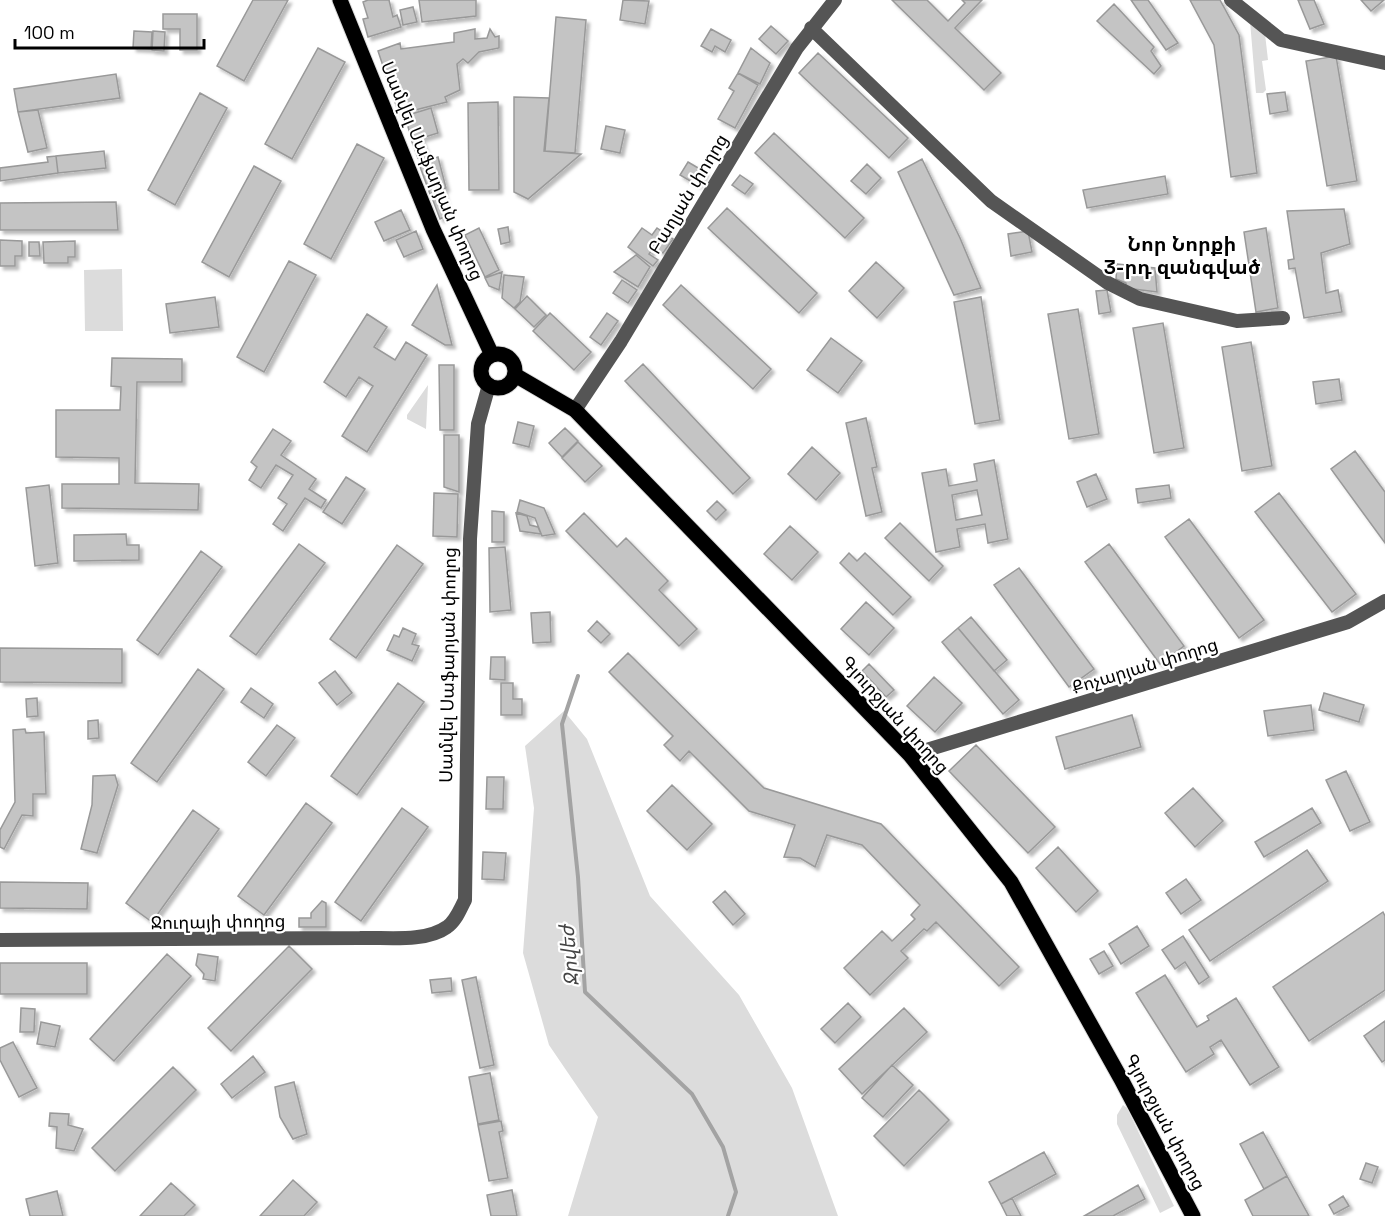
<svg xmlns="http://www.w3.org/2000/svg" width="1385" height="1216" font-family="'Space Grotesk','Noto Sans Armenian',sans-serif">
	<defs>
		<filter id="shadow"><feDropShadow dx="3.5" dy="3.5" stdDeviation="1.5" flood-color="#0004"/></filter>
	</defs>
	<rect width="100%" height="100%" fill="#fff"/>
	<path fill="#dcdcdc" d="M1250,21L1265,34L1268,60L1262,61L1266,90L1263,93H1256Z
		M122,269L123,331H85L84,270Z
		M428,385L426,429L407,419V415Z
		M564,711L587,739L650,896L739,995L792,1088L838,1216H568L598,1117L549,1045L523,953L534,808L525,746Z
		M1123,1105L1127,1108L1174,1206L1160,1213L1117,1124V1115Z"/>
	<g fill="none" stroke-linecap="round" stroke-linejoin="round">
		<path stroke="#a3a3a3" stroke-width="4" d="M578,676L562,724L578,877L585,992L692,1094L723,1147L736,1192L728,1216"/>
	</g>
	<path fill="#c4c4c4" stroke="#999" stroke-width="1.5" fill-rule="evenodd" filter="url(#shadow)" d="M253,0H288L244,81L217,66Z
		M368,0H389L393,17L397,15L401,27L368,37L363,19L368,18L363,2Z
		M419,0H476V16L422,22Z
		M623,0L649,1L645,24L620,20Z
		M892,0H927L948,21L965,3L962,0H982L955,28L1001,73L984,90Z
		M1131,0H1148L1178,43L1166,50Z
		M1190,0H1220L1239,35L1257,173L1231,177L1214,45Z
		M1298,0H1314L1324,24L1310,29Z
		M1361,0H1384L1371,11Z
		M1114,4L1154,47L1151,51L1161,66L1154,74L1097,21Z
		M413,7L417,22L403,25L400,10Z
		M163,14H197V50H180V29H163Z
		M556,17L586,20L575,153L545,151Z
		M771,26L788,41L776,54L759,39Z
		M475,29V39L487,38L490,29L495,37L499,36V48L479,52L468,63L463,59L457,64L460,90L445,97L447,102L399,114L378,51L400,43L401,49L454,42V33Z
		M711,29L731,40L725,52L715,46L712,52L701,46Z
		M134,31L152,32L151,49L133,48Z
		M153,31L165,32L164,51L152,50Z
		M318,48L345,62L292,159L265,144Z
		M751,48L770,63L760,84L738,73Z
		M818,53L908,138L889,158L799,73Z
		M1336,56L1357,181L1327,186L1306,61Z
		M738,73L758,85L735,128L718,119L734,91L729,88Z
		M116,74L120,98L18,112L14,89Z
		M1285,92L1288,111L1270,114L1267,94Z
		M200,93L227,108L175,205L148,190Z
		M514,97L549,98L544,151L581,154L528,199L514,192Z
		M498,102L499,190H469L468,103Z
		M431,108L438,133L412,141L405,116Z
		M38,110L47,148L28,152L18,112Z
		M606,126L625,130L620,153L601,149Z
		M774,133L864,218L845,238L755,153Z
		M421,139L427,155L418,158L412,142Z
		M357,144L384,158L331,259L304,244Z
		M104,151L106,168L58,173L56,156Z
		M56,156L58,173L0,181V168L48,162L47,157Z
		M438,157L446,188L430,194L419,164Z
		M922,159L960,238L981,288L954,295L898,172Z
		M688,162L705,172L697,185L680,175Z
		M867,164L881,178L866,194L851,181Z
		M254,166L281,181L229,277L202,262Z
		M740,175L753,184L745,194L732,185Z
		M1165,176L1168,194L1087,208L1083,190Z
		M443,190L448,215L440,219L431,195Z
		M116,202L118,230H0V203Z
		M727,208L817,293L799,313L708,228Z
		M1344,209L1350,244L1321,253L1326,293L1338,290L1342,312L1304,318L1295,268L1289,269L1288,260L1294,259L1287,211Z
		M401,210L410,230L384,241L375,222Z
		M508,227L510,242L501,244L498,229Z
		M479,228L499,270L485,277L465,235Z
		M642,228L652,235L657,228L673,239L663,253L654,247L649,254L658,260L653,266L628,247Z
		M1266,228L1278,308L1256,312L1244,232Z
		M416,231L423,249L404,257L396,240Z
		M1028,231L1032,252L1011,256L1008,234Z
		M0,240L22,241V256H15V266H0Z
		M75,241V257H68V263H44L43,242Z
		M29,242H39L40,256H29Z
		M636,255L650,267L638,287L614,272Z
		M289,261L316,275L264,372L237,357Z
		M876,262L904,288L877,318L849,291Z
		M1117,264L1155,268L1157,292L1126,288V283L1116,279Z
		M502,272L499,290L489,286L485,278Z
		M504,275L524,277L520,302L514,308L502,298Z
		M622,280L637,290L628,303L613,293Z
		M437,285L452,345H445L412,325Z
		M681,285L771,369L753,389L663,305Z
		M1107,290L1111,312L1099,314L1096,291Z
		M527,296L546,315L534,327L515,309Z
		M215,297L219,327L170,333L166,304Z
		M981,297L1000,420L975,424L954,302Z
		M1078,309L1099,434L1069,439L1048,314Z
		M550,313L591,352L574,370L533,331Z
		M607,313L618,321L601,345L590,337Z
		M367,314L387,327L374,347L395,360L406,342L427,355L367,452L342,436L373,386L359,377L346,397L324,382Z
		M1163,323L1184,448L1154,453L1133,328Z
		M831,338L862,361L838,393L807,370Z
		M1251,342L1272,466L1242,471L1222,347Z
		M112,358L182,359V382H137L135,483L199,484L198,510L62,508V484H119V458L56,457V410H120L121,387L111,386Z
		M643,364L750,478L733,494L625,381Z
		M439,365H454V430H440Z
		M1339,379L1342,400L1316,404L1313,382Z
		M866,418L877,467L872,468L882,512L866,516L846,423Z
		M518,422L534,426L529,447L513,443Z
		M565,428L578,441L562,457L549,443Z
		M273,429L291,441L281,455L316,479L309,489L326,500L321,508L305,498L283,531L273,524L287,504L278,498L293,475L276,465L261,488L249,480L257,467L251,462Z
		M444,435H459V492L444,487Z
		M578,442L602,466L585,482L562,458Z
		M812,447L840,473L816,500L788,474Z
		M1355,451L1385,492V543L1331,469Z
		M994,460L1008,539L988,543L985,524L957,529L960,547L936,552L922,473L946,469L949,486L977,481L974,464ZM977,490L982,515L956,520L952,495Z
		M1096,474L1107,499L1087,507L1077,482Z
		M346,477L365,489L342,524L323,512Z
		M49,485L58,563L35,566L26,488Z
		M1169,485L1171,498L1138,503L1136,489Z
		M434,493L458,494L457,537L433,536Z
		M1279,493L1356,594L1332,612L1255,512Z
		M520,500L544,508L555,534L542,536L535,518L517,512Z
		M717,501L726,510L716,520L707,511Z
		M492,511L504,512V542H492Z
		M516,513L527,516L530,525L538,527L541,534L520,531Z
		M584,513L617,547L626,538L668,581L659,590L697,629L679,646L566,531Z
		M1189,519L1264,620L1239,638L1165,537Z
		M900,523L943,566L929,581L885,538Z
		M790,526L818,552L792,580L764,554Z
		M126,534L127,545H139V560L74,561V535Z
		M299,544L325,563L256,655L230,636Z
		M1109,544L1184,646L1160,664L1085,562Z
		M397,545L423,564L356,658L330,639Z
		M505,547L511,610L490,612L489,548Z
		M201,551L222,567L158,655L137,640Z
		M849,553L857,561L865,553L911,597L893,615L840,563Z
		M1019,568L1094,669L1069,687L994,585Z
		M866,602L894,628L869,655L841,629Z
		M550,612L551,642L533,643L531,613Z
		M971,617L1007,660L994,671L958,628Z
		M597,621L610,634L601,643L588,631Z
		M403,628L416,634L412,644L419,646L412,661L387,650L394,635L399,637Z
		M958,628L1019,700L1003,714L942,642Z
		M0,648L122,649V683L0,682Z
		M628,653L764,788L881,824L1019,967L999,986L936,922L927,931L924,929L901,951L908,958L870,995L844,968L882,931L892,941L915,919L911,915L920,905L862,845L827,835L815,867L800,858L784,857L795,825L749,811L689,751L680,761L664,745L673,736L609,672Z
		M491,657H505V680L490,679Z
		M869,664L894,690L886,697L862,671Z
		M198,669L224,689L157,782L131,763Z
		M335,671L352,693L337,705L319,683Z
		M934,677L962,703L935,732L907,706Z
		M398,683L424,702L357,795L331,776Z
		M501,683H513V699H522V715H501Z
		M251,688L273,704L264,718L241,702Z
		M1324,693L1364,705L1359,722L1319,710Z
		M37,698L38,716L27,717L26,699Z
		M1311,705L1314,730L1268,736L1264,711Z
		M1132,715L1141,747L1065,769L1056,737Z
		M98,720L99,738L88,739V721Z
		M277,725L295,738L266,776L248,762Z
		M25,729L26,733L44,732L46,794H33V816L22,815L4,849L0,847V830L15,802L13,730Z
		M976,745L1055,827L1028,853L949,771Z
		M1346,771L1370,822L1350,831L1326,780Z
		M115,775L118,785L97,853L81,849L92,805L93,776Z
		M487,777H504L503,809H486Z
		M672,785L712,824L687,850L647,811Z
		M1193,788L1223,821L1195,847L1165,813Z
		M306,803L332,823L264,915L238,896Z
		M402,808L428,827L361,921L335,902Z
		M1312,808L1321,823L1264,857L1255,842Z
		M193,810L219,829L152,922L126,903Z
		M1058,847L1098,891L1076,912L1036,868Z
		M1307,850L1328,881L1210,961L1189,930Z
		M483,852L506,853L504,880L482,879Z
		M1186,879L1201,900L1181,914L1166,893Z
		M0,882L88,883L87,909L0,908Z
		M725,891L745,914L733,925L713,902Z
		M322,901L326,903V927H299V918H311V913Z
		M1383,912L1385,916V990L1309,1041L1273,987Z
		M1137,926L1149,946L1121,964L1109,944Z
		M1183,936L1209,977L1199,984L1185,962L1175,969L1162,950Z
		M289,946L312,969L231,1051L208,1028Z
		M1104,951L1113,966L1099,974L1090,959Z
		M167,954L191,976L114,1061L90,1039Z
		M198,954L218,957L215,981L203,979L204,974L196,965Z
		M0,963H87V994H0Z
		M1165,975L1197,1027L1209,1020L1207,1016L1236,998L1279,1067L1250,1085L1221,1040L1210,1047L1214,1054L1186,1072L1136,993Z
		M476,977L494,1065L480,1068L462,980Z
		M451,978L452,991L432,993L430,980Z
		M848,1003L861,1017L835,1043L821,1029Z
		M21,1008L35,1009L34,1032H20Z
		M904,1008L927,1032L862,1094L839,1069Z
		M1385,1021V1060L1382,1062L1364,1036Z
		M41,1022L60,1026L55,1047L37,1044Z
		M13,1042L37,1088L19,1097L0,1060V1048Z
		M253,1056L265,1072L232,1098L221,1084Z
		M892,1065L913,1085L883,1117L862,1098Z
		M173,1067L196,1090L115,1171L92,1148Z
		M490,1073L499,1120L478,1124L469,1077Z
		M294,1082L307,1134L293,1139L280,1117L275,1087Z
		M919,1090L949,1120L904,1166L874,1136Z
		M50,1113L69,1114L68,1125L83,1129L74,1151L56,1148L57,1127L49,1126Z
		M501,1121L503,1131L499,1132L508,1178L489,1181L478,1125Z
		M1263,1132L1287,1176L1264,1189L1240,1144Z
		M1044,1152L1056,1174L1001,1204L989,1182Z
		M1366,1163L1378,1167L1372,1183L1360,1179Z
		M1287,1176L1309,1216H1253L1245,1200Z
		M293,1180L317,1202L304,1216H260Z
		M171,1183L195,1205L184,1216H140Z
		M1138,1185L1145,1199L1113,1216H1084Z
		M512,1190L517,1216H491L487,1195Z
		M57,1191L63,1216H30L26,1199Z
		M1343,1196L1349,1206L1334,1214L1329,1205Z
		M1012,1198L1021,1216H1007L1001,1204Z"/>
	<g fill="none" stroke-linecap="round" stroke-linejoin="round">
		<defs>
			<path id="major" d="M340,0L433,229L492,355
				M481 371a17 17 0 1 1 34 0a17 17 0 1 1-34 0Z
				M515,375L575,410L910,755L1011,882L1121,1079L1193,1216"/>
		</defs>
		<use href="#major" stroke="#dbdbdb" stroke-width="17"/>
		<path stroke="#555" stroke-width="14" d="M1231,0L1281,40L1385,63
			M811,28L991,201L1108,283L1140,299L1237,321L1283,318
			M575,410L621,341L797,48L835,0
			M910,755L1348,622L1385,601
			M0,940L360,938C385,937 425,943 447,927C456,921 460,909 465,900L470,539L478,424L489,385"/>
		<use href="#major" stroke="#000" stroke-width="15"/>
	</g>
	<g text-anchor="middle" stroke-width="4.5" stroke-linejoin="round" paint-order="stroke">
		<g font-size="18" fill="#000" stroke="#fff">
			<text transform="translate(432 171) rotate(67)" y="6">Սամվել Սաֆարյան փողոց</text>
			<text transform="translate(688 194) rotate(-59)" y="6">Բաղյան փողոց</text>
			<text transform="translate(448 665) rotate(-89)" y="6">Սամվել Սաֆարյան փողոց</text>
			<text transform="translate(1145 666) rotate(-17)" y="6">Քոչարյան փողոց</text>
			<text transform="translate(895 715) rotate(48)" y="6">Գյուրջյան փողոց</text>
			<text transform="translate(218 922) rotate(-1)" y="6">Ջուղայի փողոց</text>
			<text transform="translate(1165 1122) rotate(62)" y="6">Գյուրջյան փողոց</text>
		</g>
		<g font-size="20" font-weight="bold" fill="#000" stroke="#fff">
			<text x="1182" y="251">Նոր Նորքի<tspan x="1182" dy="23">3-րդ զանգված</tspan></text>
		</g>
		<g font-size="20" font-style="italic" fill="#444" stroke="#fff">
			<text transform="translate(569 956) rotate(-95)" y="7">Ջրվեժ</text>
		</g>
	</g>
	<path d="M15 39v9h189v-9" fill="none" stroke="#000000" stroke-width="3"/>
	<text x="24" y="39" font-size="18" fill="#000000" stroke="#ffffff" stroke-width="4.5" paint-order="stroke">100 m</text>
</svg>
